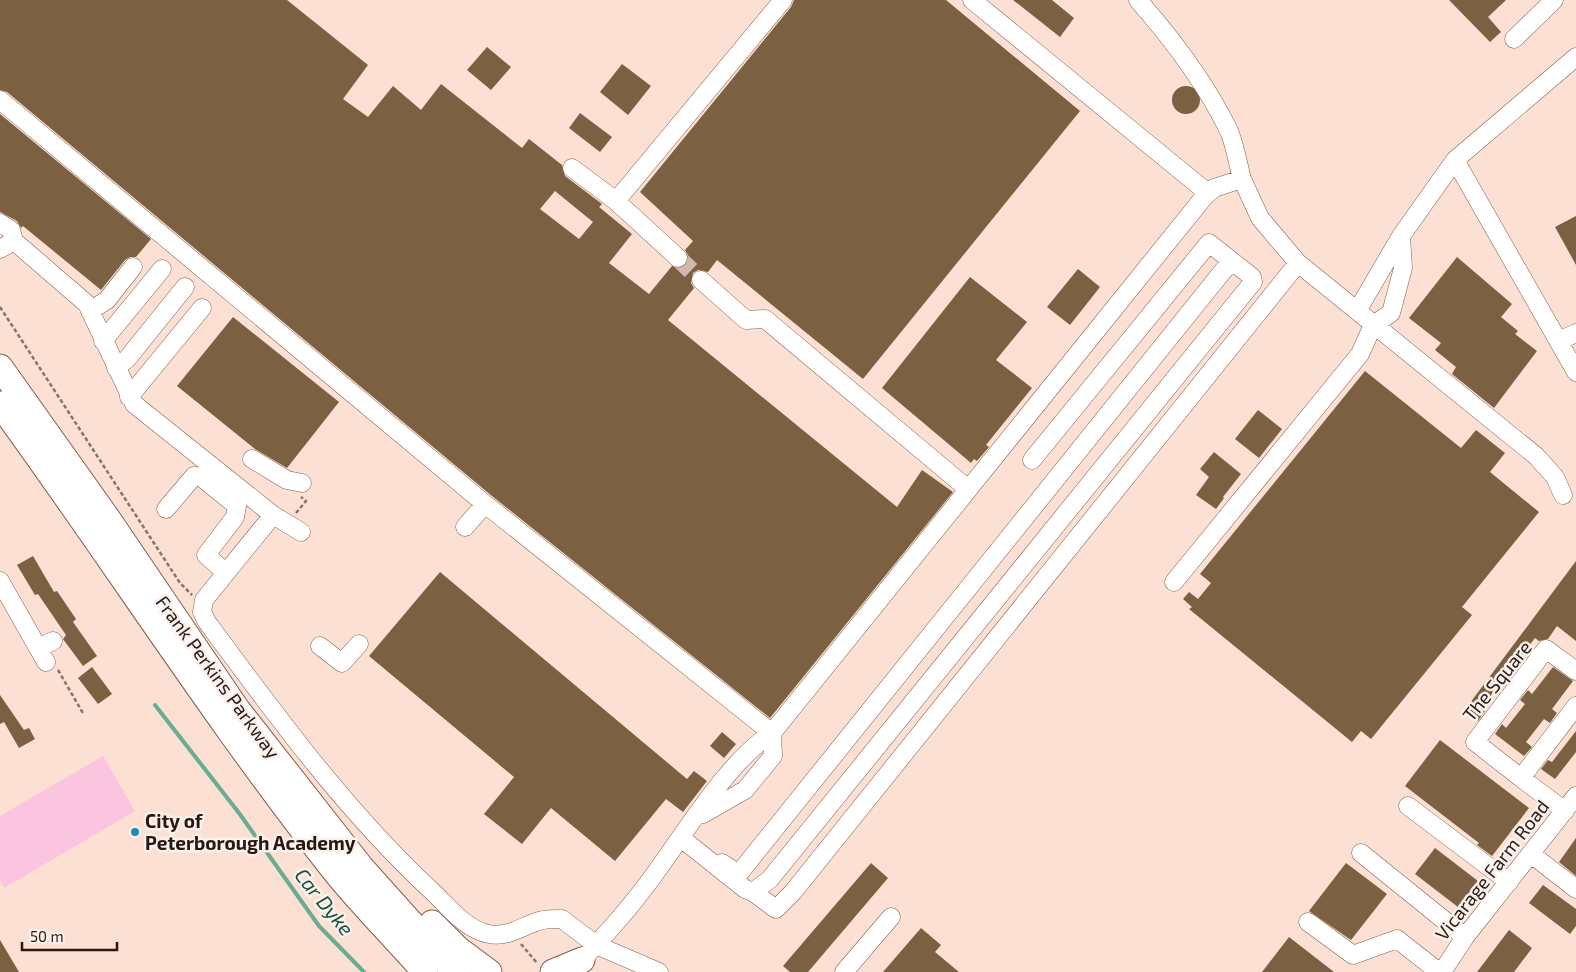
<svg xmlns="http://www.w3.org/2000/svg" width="1576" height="972" font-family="'Exo 2',sans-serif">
	<rect width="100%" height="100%" fill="#fbe0d3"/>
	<path fill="#fbc5e0" d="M103,756L135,811L4,888L0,880V816Z"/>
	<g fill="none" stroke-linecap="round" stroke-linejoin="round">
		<path stroke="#68ac91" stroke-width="4" d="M155,705L239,813L319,926L364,972"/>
	</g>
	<path fill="#7c6042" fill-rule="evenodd" d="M0,0H287L368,65L343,99L368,117L393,86L421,110L441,84L522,148L529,139L562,165L565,176L602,204L599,207L632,234L609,263L649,294L672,266L681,268L686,265L688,255L685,250L693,241L640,192L791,7L794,0H946L1080,111L863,379L717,260L708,272L698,270L693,273L691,283L694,288L668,320L897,507L922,470L953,492L770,718L492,496L7,92L0,90ZM555,191L593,222L579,239L540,209Z
		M1013,0H1052L1074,18L1060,37Z
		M1449,0H1506L1488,17L1501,32L1490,42Z
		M487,47L511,67L491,90L467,70Z
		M622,64L651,86L628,115L600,92Z
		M1172 100a14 14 0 1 1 28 0a14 14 0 1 1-28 0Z
		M580,113L612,137L600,152L569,128Z
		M0,114L151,239L136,257H130L125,260L101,290L23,226L21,228L17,221L0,212Z
		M1576,216V265L1555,227Z
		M1457,257L1512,304L1501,317L1518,331L1515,334L1537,351L1494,408L1452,374L1456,367L1435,350L1441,343L1409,318Z
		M1078,269L1100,287L1070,325L1047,307Z
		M970,277L1027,322L996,360L1032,388L986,445L989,447L977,461L974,459L971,463L882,388Z
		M233,317L339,402L287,468L255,449L177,386Z
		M1365,371L1461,448L1476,430L1505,453L1490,472L1539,512L1462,607L1472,615L1371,739L1361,731L1352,742L1189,609L1192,607L1183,599L1189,592L1198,599L1211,583L1200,574Z
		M1258,410L1282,429L1259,458L1235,439Z
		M1214,452L1241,474L1223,497L1224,498L1216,509L1196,495L1209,477L1200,469Z
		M33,556L54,592L57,591L76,619L73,622L97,656L83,666L63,639L66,635L38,594L35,595L17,565Z
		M1576,561V641L1557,626L1548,639L1539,641L1535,638L1481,708L1485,711L1478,721L1464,711Z
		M440,572L687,779L694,771L707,781L683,812L666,799L615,861L551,808L522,844L484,814L514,777L369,656Z
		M92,667L112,694L98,704L78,678Z
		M1553,667L1573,681L1552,709L1557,713L1550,723L1544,719L1526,742L1532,747L1524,756L1495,734L1502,724L1506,728L1525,704L1520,700L1528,690L1532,694Z
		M0,695L24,730L29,728L35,739L19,748L4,722L0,724Z
		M1576,731V752L1555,779L1541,769L1548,760L1552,762Z
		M722,732L736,744L724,758L710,746Z
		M1440,740L1529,808L1492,856L1477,845L1479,843L1405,786Z
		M1576,838V876L1559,862Z
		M1435,848L1478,881L1458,907L1415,874Z
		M871,863L888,878L808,972H790L783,966Z
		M1346,863L1387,894L1351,940L1309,911Z
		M1543,885L1576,909V926L1570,934L1529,903Z
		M921,928L941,945L935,952L959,972H883Z
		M1509,930L1532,948L1514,972H1477Z
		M1289,937L1334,972H1262Z
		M0,940L19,972H0Z"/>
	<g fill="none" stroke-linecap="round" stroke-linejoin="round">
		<path stroke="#d1b8ac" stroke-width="18" stroke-dasharray="18 9" stroke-linecap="butt" d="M678,258L701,280"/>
		<defs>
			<path id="minor" d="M972,0L1208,193
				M1138,0C1173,40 1206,83 1229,131C1235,145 1238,164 1242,179
				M1514,39L1554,0
				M0,100L485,504L772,733
				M1455,160L1576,372
				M572,168L616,201L678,258
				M616,201L783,0
				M0,223L11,230L14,241L87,304L134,404L273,515L204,600L202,612L207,622C277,717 348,814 435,894C450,909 467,930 489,934C510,938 524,924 543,920C549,919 556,919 562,919L596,945L659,972
				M0,249L14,241
				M701,280L746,320L765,319L968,489
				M90,311L107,300L133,267
				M1357,311L1401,236L1455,160L1576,57
				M103,341L162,269
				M1559,341L1576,333
				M116,368L127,359L185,287
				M129,397L202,308
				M252,459L287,480L302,483
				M166,509L194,476L201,477L237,506L235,517L206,555L225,572
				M273,515L301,532
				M465,527L485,504
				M0,581L46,662
				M1174,582L1360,354L1373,325L1391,313L1403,268L1401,236
				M320,646L342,663L359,644
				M38,648L53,641
				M1521,778L1475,742L1546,649L1576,671
				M1408,806L1509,882
				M1565,811L1521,778L1576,706
				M703,814L745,790L773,756L772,733
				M681,838L745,889L753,892L770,879L1253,282L1252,277L1209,243L1032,460
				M1361,853L1465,937
				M1531,854L1576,889
				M722,863L734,871H741L1231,261
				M753,892L776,909L793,892L1298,263
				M1308,922L1353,955L1397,939L1439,972
				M578,969L582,960C606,934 630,908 651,879C684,835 727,762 772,733L1204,197L1214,188L1242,179L1260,218L1298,263L1536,456L1555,477L1563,495
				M844,972L891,917
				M1442,972L1465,937L1576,796"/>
			<path id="highway" d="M0,367L106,516L237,709L361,867L455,972
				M0,404C114,560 217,723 337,874C365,908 396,939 425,972
				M432,923L458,949L489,972
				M553,972L582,960"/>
		</defs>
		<use href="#minor" stroke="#845e4b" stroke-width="19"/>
		<use href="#highway" stroke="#845e4b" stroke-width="27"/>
		<path stroke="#887369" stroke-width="2.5" stroke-dasharray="4 2.5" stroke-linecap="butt" d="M0,307L180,583L192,595
			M296,513L306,501L301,497
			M58,670L84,715
			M521,944L537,963"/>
		<use href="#minor" stroke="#fff" stroke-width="18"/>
		<use href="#highway" stroke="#fff" stroke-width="25"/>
	</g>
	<circle fill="#1c8bb0" stroke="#fbf1ed" stroke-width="2" cx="135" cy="832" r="5"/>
	<g text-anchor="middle" stroke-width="5" stroke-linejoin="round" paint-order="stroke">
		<g font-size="19" fill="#281811" stroke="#fbf1ed">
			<text transform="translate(218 677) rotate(54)" y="7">Frank Perkins Parkway</text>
			<text transform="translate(1497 681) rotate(-51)" y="7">The Square</text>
			<text transform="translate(1492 870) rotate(-52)" y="7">Vicarage Farm Road</text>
		</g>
		<g font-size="19" font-weight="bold" fill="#281811" stroke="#fbf1ed" text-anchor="start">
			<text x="145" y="828">City of<tspan x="145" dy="22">Peterborough Academy</tspan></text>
		</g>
		<g font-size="20" font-style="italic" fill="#164e3c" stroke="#fbf1ed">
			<text transform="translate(324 902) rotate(51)" y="7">Car Dyke</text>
		</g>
	</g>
	<path d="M22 942v8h95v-8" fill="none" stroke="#281811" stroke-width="2.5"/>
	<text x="30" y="942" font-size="15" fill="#281811" stroke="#fbf1ed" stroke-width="4" paint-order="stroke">50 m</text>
</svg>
